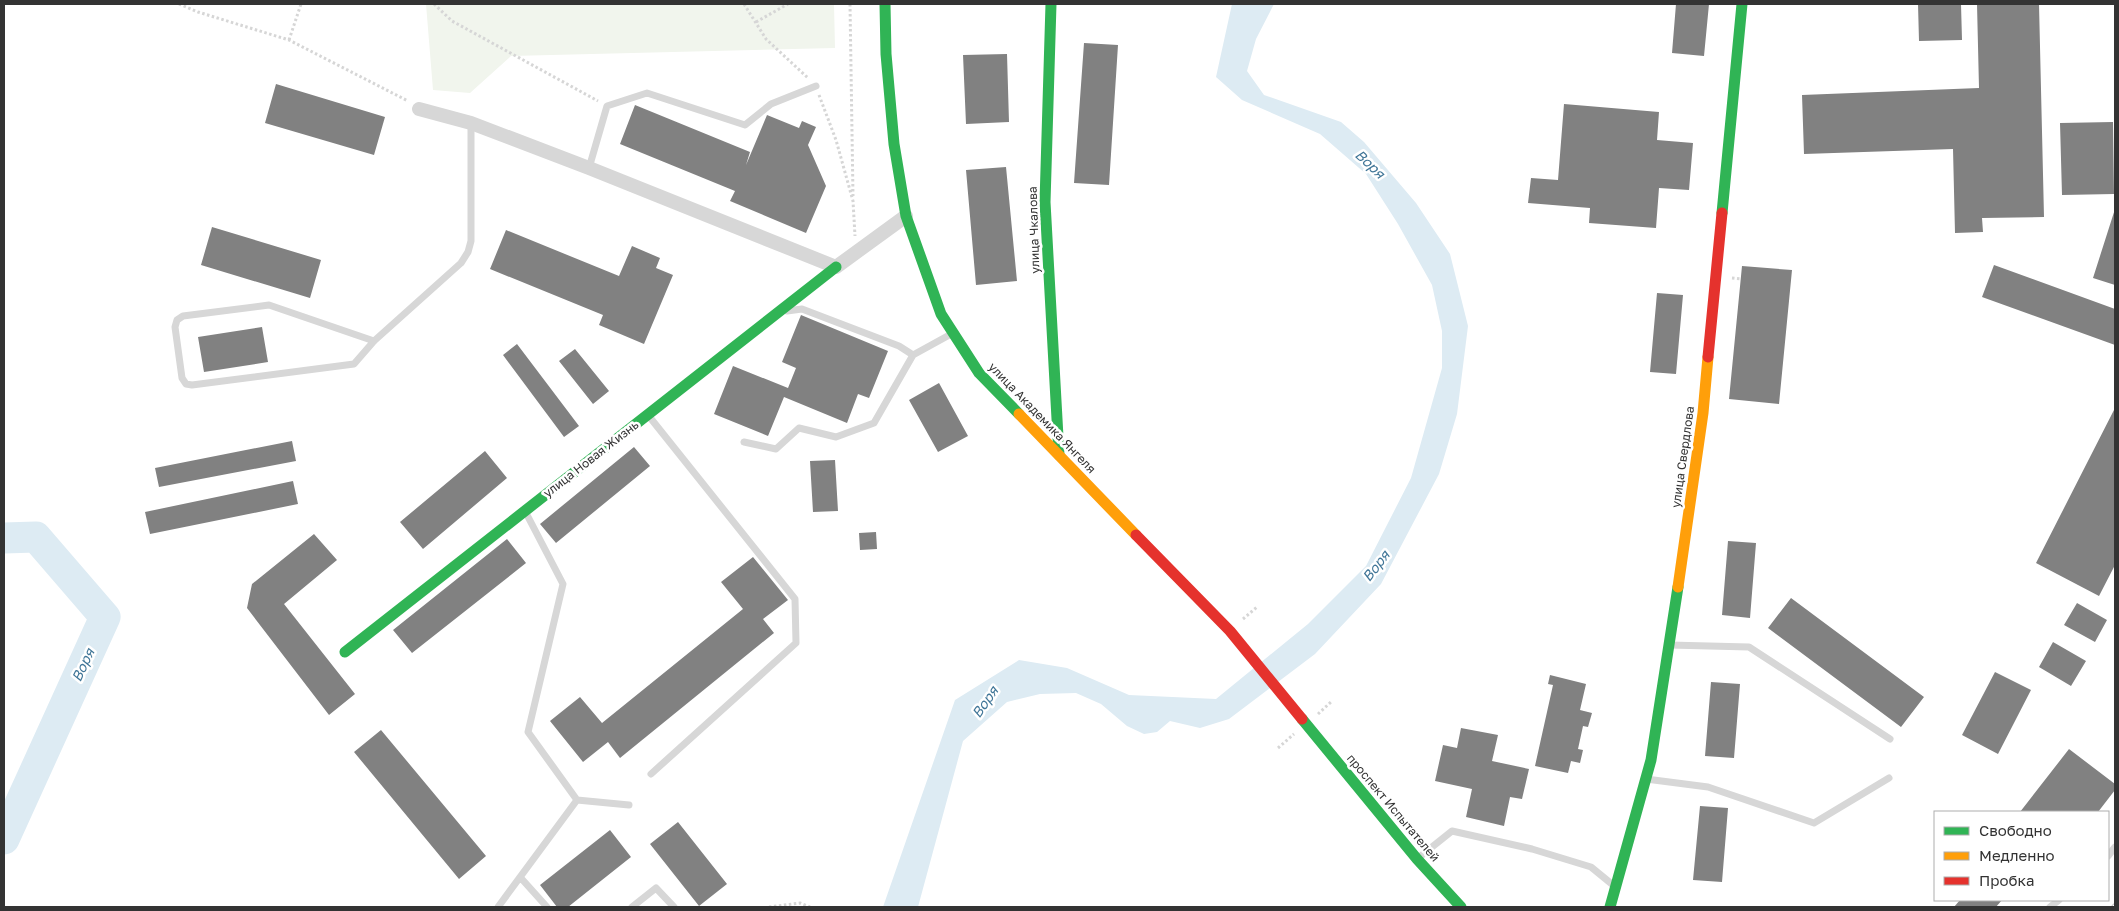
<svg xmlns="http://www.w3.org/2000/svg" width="2119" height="911" font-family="'Golos Text',sans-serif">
	<rect width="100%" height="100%" fill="#fff"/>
	<path fill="#f1f5ed" d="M426,4H834L835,48L511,56L470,93L433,90Z"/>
	<path fill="#ddebf3" d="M1232,4H1274L1256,39L1247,71L1264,95L1341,122L1364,142L1416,203L1450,254L1468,326L1457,414L1439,474L1381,584L1315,654L1229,719L1200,728L1170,721L1157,732L1144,734L1127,726L1101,704L1076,693L1040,694L1007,702L963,741L918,907H883L955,700L1019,660L1067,668L1129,695L1216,699L1308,624L1366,566L1411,478L1442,368V331L1432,285L1398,224L1366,174L1320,134L1242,100L1216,77Z"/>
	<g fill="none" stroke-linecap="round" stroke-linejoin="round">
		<path stroke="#ddebf3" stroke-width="31" d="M4,538L36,537L105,617L4,839"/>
	</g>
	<path fill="#818181" d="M1676,4H1709L1704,56L1672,53Z
		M1918,4H1961L1962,40L1919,41Z
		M1977,4H2039L2044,217L1982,218L1983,232L1955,233L1953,149L1804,154L1802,95L1979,88Z
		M1084,43L1118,45L1109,185L1074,183Z
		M1007,54L1009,122L966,124L963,55Z
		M276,84L385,117L374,155L265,123Z
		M1564,104L1659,112L1657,140L1693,143L1689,190L1659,188L1656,228L1589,223L1590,208L1528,203L1531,178L1558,180Z
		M635,105L750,152L746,165L767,115L799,128L802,121L816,127L808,145L826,186L806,233L730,201L735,191L620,144Z
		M2113,122L2114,194L2062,195L2060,123Z
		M1006,167L1017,281L976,285L966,170Z
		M2115,209V285L2093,278Z
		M212,227L321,260L310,298L201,265Z
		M506,230L619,276L632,246L660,258L656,268L673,275L644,344L599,325L603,315L490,269Z
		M1994,265L2115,309V345L1982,297Z
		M1742,266L1792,270L1779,404L1729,399Z
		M1657,293L1683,295L1676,374L1650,372Z
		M801,315L888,351L869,398L858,394L847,423L784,397L768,436L714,414L733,366L788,388L796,368L782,362Z
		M262,327L268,362L204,372L198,337Z
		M517,344L579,426L564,437L503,355Z
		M575,349L609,391L593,404L559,361Z
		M939,383L968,436L938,452L909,400Z
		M2115,408V565L2099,596L2036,563Z
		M292,441L296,461L159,487L155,468Z
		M634,447L650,466L556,543L540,524Z
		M485,451L507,478L423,549L400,522Z
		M835,460L838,511L813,512L810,461Z
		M293,481L298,504L150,534L145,512Z
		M876,532L877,549L860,550L859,533Z
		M314,534L337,560L284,604L355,694L329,715L247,608L252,584Z
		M507,539L526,563L412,653L393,630Z
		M1728,541L1756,543L1750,618L1722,615Z
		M753,557L788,600L763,619L774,633L620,758L608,742L583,762L550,721L580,697L602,723L743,609L721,582Z
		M1791,598L1924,697L1901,727L1768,628Z
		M2077,603L2107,620L2095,642L2064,625Z
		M2053,642L2086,661L2071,686L2039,667Z
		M1995,672L2031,690L1998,754L1962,735Z
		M1550,675L1586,684L1580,710L1592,713L1588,727L1583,726L1578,749L1583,750L1580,763L1571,761L1568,773L1535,766L1553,685L1548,684Z
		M1711,682L1740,684L1734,758L1705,756Z
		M1461,728L1498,735L1492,761L1529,769L1522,799L1510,797L1504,826L1466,817L1472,789L1435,781L1443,745L1457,748Z
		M381,730L486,856L459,879L354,752Z
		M2069,749L2115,784V790L2098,812H2020Z
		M1700,806L1728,808L1722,882L1693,880Z
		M678,822L727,884L699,906L650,844Z
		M610,830L631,857L568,907H557L540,885Z
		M1960,900H2002L1996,907H1954Z"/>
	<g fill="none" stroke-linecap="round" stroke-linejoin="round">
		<path stroke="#d6d6d6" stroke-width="3" stroke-dasharray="2.5 2.5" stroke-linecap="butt" d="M179,4L198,12L289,40L408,101
			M434,4L452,21L598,101
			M744,4L766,39L808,78
			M850,4L853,196
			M756,22L788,4
			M289,40L301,4
			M819,95L836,140L853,201L855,236
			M1732,278L1741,279
			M1243,619L1257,607
			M1318,714L1332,701
			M1278,748L1294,734
			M769,907L800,903L810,907"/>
		<path stroke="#d7d7d7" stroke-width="7" d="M589,168L607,106L647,93L745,125L771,104L816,86
			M787,311L802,309L899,346L913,355
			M374,341L269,305L183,316L177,320L175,327L182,378L186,384L192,385L354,364L374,341L461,263L468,252L471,241V123
			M648,415L795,599L796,643L651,774
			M744,442L776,449L799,428L836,437L874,423L913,355L953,333
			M1669,645L1749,647L1890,739
			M1646,779L1708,787L1814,823L1889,778
			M577,800L629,805
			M2108,856L2115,847
			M1417,859L1452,831L1532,849L1591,867L1613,885
			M520,877L547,907
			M498,907L577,800L528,732L563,584L525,511
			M632,907L656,888L674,907
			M2050,907L2059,900"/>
		<path stroke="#d7d7d7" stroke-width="14" d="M419,109L471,123L589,168L836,267L906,216"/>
		<path stroke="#30b455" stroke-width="11" d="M885,4L886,54L894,144L906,216L941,314L979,373L1019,414
			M1051,4L1045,202L1059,455
			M1722,213L1742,4
			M345,652L836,267
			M1302,719L1417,859L1461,907
			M1610,907L1651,760L1678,587"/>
		<path stroke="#ff9f0a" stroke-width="11" d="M1019,414L1136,535
			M1678,587L1703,413L1708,357"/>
		<path stroke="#e5322d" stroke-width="11" d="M1708,357L1722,213
			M1136,535L1230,631L1302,719"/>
		<defs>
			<path id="rail" d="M2114,907L2115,906"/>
		</defs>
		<use href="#rail" stroke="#bebebe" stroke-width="5.5"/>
		<use href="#rail" stroke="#fff" stroke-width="4" stroke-dasharray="11" stroke-linecap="butt"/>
	</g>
	<g text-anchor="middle" stroke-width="5" stroke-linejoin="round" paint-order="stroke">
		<g font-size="12" fill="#333" stroke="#fff">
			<text transform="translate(1034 230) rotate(-92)" y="4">улица Чкалова</text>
			<text transform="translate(1042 418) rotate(46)" y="4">улица Академика Янгеля</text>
			<text transform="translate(1683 457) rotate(-82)" y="4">улица Свердлова</text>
			<text transform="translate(591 459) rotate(-38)" y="4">улица Новая Жизнь</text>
			<text transform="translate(1393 808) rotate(50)" y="4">проспект Испытателей</text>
		</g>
		<g font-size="14" font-style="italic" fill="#3f7597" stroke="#fff">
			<text transform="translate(1370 164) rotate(43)" y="5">Воря</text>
			<text transform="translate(1376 566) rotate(-52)" y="5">Воря</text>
			<text transform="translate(83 665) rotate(-65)" y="5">Воря</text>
			<text transform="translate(985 702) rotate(-55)" y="5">Воря</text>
		</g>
	</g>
	<rect width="2119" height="911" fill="none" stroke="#333333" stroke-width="10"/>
	<rect x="1934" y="811" width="175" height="90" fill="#ffffff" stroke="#adadad"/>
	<rect x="1944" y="827" width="25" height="8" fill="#30b455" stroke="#adadad"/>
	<text x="1979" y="836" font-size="15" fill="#333333">Свободно</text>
	<rect x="1944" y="852" width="25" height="8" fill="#ff9f0a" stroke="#adadad"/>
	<text x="1979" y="861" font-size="15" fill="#333333">Медленно</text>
	<rect x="1944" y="877" width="25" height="8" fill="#e5322d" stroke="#adadad"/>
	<text x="1979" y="886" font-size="15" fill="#333333">Пробка</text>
</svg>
